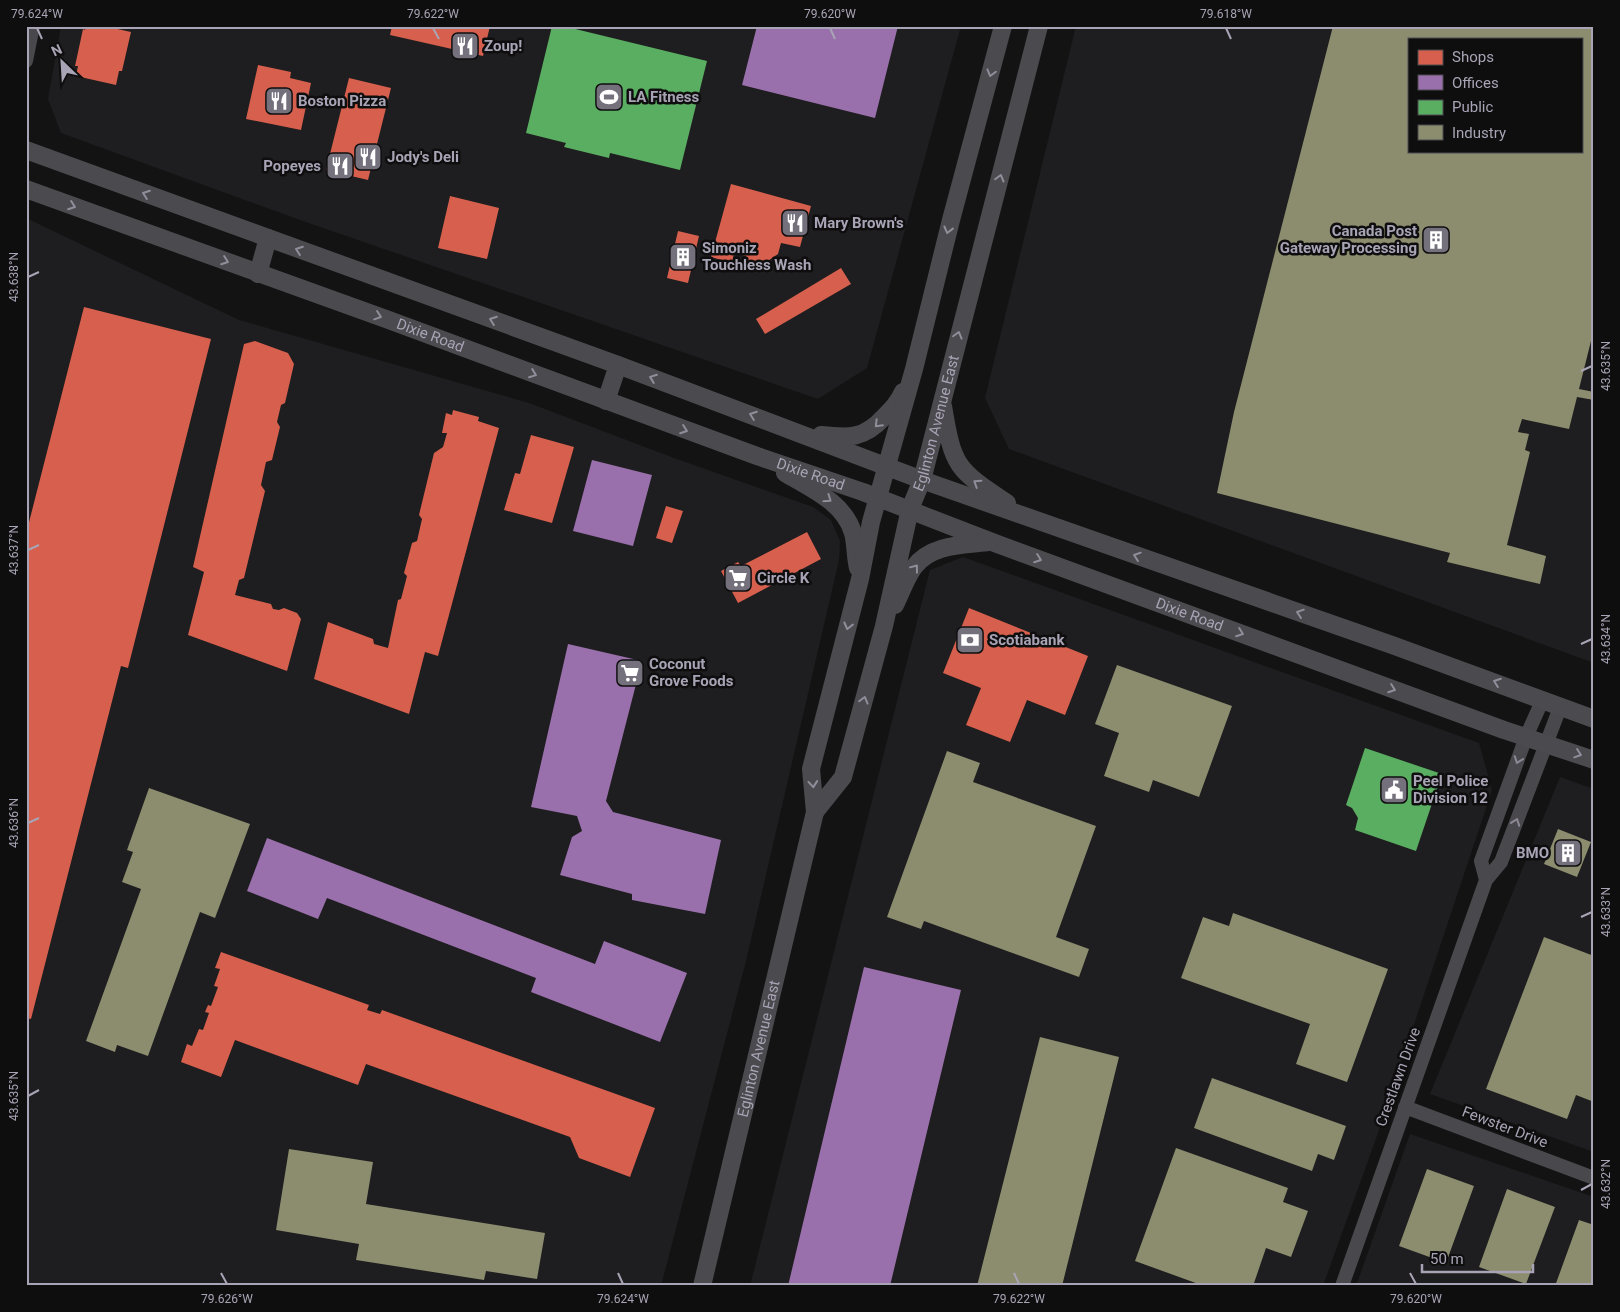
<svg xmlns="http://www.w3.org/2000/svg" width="1620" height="1312" font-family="Roboto,sans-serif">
	<rect width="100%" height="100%" fill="#141314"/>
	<path fill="#1e1d1f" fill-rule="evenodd" d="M61,26H961L867,368L818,399L303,221L61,133L48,99Z
		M1076,26H1594V663L1009,449L985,398ZM1409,39H1581V151H1409Z
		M26,218L239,320L529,403L674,458L813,507L831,520L840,541L839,560L746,961L661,1286H26Z
		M963,557L1479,743L1492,790L1378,1133L1323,1286H750L930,570Z
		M1560,777L1594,789V1152L1430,1094Z
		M1410,1134L1594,1197V1286H1356Z"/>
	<path fill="#d6604d" d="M86,26H104L131,32L122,71H119L116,85L76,76L78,66H75L83,29L85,30Z
		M392,26H490L483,56L390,35Z
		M258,65L291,72L290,78L311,83L301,130L246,119Z
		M349,78L391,88L368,180L326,170Z
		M731,184L811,206L800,247L781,243L778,254L762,265L749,262L746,256L734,253L732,263L711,257Z
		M450,196L499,208L487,259L438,248Z
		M678,231L699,236L688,283L667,278Z
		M841,268L851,284L765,334L756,319Z
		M84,307L211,339L128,668L121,666L31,1019L26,1018V534Z
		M255,341L288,353L294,364L285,403L281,405L277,422L280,427L272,460L266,462L261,485L265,491L244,578L239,580L235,595L271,604L273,609L279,610L284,608L297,613L301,619L287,671L188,635L204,572L193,567L244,344Z
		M453,410L479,417L478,421L499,428L438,656L425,652L409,714L314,679L328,622L373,639L374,644L388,648L398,600L401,599L407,576L404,573L412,543L417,541L422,519L419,515L434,453L443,447L447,433H442L446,413L452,415Z
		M531,435L574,447L552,523L504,510L515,473L520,474Z
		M666,506L683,511L672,543L656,538Z
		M807,532L821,559L738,603L721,571L738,562L741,566Z
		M969,608L1088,656L1065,715L1027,700L1010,742L966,725L981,688L943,673Z
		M221,952L369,1005L367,1010L380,1014L382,1010L655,1108L630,1177L579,1158L570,1137L366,1064L358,1085L235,1040L221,1077L181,1062L187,1044L192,1046L199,1029L203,1030L209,1013L205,1012L208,1005L211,1006L218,987L214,986L220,969L215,968Z"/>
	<path fill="#9970ab" d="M757,26H898L875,118L742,85Z
		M592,460L652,475L633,546L573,531Z
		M568,644L642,661L606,801L613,812L721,840L705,914L632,900V894L560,875L572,837L582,831L577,816L531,807Z
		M267,838L595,964L604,941L687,973L660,1042L531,992L536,978L327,898L318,919L247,891Z
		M864,967L961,990L890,1286H788Z"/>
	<path fill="#5aae61" d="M552,26H563L707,61L680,170L610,153L609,158L564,147L566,143L526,133Z
		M1365,748L1442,774L1416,851L1355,830L1358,818L1352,808L1346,805Z"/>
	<path fill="#8c8c6e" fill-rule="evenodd" d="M1333,26H1594V329L1579,389L1594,392V400L1577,397L1569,429L1522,419L1518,432L1529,434L1525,450L1530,452L1507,545L1546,556L1540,584L1447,562L1450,553L1217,493L1234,412ZM1409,39H1581V151H1409Z
		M1117,665L1232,706L1199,797L1153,780L1149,792L1104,776L1119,733L1095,724Z
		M947,751L980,763L973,782L1096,826L1056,937L1089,949L1079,977L924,921L921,929L887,917Z
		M149,788L250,824L215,918L200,912L148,1056L117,1045L115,1052L86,1041L141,889L122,882L133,852L127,850Z
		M1558,829L1591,842L1577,877L1544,864Z
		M1233,913L1388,969L1347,1082L1296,1064L1310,1024L1181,978L1203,917L1229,926Z
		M1544,937L1594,956V1102L1576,1095L1567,1119L1486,1089Z
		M1040,1037L1119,1057L1062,1286H977Z
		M1212,1078L1346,1126L1334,1160L1318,1154L1312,1171L1194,1128Z
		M1176,1148L1288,1188L1283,1202L1308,1211L1291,1257L1266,1248L1253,1286H1204L1135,1261Z
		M289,1149L373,1162L366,1204L545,1233L537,1279L486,1271L484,1280L356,1260L359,1244L276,1230Z
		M1427,1169L1474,1186L1446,1263L1399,1246Z
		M1507,1189L1555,1207L1526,1284L1479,1267Z
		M1579,1220L1594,1225V1286H1555Z"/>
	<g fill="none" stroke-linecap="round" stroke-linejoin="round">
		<path stroke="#49484c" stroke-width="14" d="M26,61L33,26
			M1486,880L1481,861L1526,737L1543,699
			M1405,1107L1594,1178
			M1342,1286L1486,880L1501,862L1561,705"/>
		<g stroke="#4b4a4e" stroke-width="18">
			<path d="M26,150L618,365L922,480L1392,645L1594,719"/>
			<path id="s1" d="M26,189L386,319L757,456L863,492L992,542L1504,730L1594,760"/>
			<path d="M258,274L268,238"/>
			<path d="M606,401L618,365"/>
			<path d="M943,406C953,467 956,469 1007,503"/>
			<path d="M821,435C849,438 864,439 884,417C892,409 898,403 903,392"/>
			<path d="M785,473C810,488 844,502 853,533C856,544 855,556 858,568"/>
			<path d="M895,605C901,593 906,578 914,567C931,544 963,545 989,542"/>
			<path id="s2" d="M815,812L843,777L884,626L910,509L922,480L1039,26"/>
			<path id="s3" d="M702,1286L815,812L811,769L860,579L871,522L914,369L951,220L1003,26"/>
		</g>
	</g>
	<defs><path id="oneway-chevron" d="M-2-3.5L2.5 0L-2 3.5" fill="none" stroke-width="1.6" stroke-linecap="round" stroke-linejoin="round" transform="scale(1.25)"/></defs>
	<g stroke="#918e9b">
		<use href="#oneway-chevron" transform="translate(991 73) rotate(105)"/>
		<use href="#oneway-chevron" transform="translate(1000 178) rotate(-75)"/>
		<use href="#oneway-chevron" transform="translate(146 194) rotate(-160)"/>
		<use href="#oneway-chevron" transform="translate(72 206) rotate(20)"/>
		<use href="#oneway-chevron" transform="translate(948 230) rotate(104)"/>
		<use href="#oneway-chevron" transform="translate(299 250) rotate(-160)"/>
		<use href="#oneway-chevron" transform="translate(225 261) rotate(20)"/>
		<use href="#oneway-chevron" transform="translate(378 316) rotate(19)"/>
		<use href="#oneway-chevron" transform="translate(493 320) rotate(-160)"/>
		<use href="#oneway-chevron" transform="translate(958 335) rotate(-75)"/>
		<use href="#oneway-chevron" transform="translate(533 374) rotate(21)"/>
		<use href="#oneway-chevron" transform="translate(653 378) rotate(-159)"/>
		<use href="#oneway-chevron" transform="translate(753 415) rotate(-160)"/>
		<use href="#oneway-chevron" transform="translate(878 424) rotate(135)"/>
		<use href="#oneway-chevron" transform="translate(684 430) rotate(20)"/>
		<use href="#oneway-chevron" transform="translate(977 483) rotate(-147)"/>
		<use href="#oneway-chevron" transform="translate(828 499) rotate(35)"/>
		<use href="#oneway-chevron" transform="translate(1137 556) rotate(-161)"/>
		<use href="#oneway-chevron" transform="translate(1038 559) rotate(20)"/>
		<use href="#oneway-chevron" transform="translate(915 568) rotate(-53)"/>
		<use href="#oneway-chevron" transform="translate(1300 613) rotate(-161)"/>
		<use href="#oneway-chevron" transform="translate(848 626) rotate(104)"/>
		<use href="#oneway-chevron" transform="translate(1240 633) rotate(20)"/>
		<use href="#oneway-chevron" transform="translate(1497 682) rotate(-160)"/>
		<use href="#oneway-chevron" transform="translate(1392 689) rotate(20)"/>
		<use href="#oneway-chevron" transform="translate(864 700) rotate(-75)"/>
		<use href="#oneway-chevron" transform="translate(1578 754) rotate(19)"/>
		<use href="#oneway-chevron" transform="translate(813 784) rotate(85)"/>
	</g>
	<g stroke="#8c8896">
		<use href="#oneway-chevron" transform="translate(1518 760) rotate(110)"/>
		<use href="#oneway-chevron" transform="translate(1516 822) rotate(-70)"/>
	</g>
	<path fill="none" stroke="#a8a4b5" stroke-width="2" d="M37,28L42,39M433,28L439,39M830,28L835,39M1226,28L1231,39M28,277L39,272M1581,371L1592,366M28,550L39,545M1581,644L1592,639M28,823L39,818M1581,917L1592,912M28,1096L39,1090M1581,1190L1592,1184M221,1273L227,1284M618,1273L623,1284M1014,1273L1019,1284M1410,1273L1416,1284"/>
	<defs>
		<symbol id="restaurant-square" viewBox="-11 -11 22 22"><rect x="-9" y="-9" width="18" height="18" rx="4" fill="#74717d" stroke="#0f0e0f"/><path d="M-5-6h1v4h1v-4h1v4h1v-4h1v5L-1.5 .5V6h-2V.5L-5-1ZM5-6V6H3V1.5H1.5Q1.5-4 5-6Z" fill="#fff"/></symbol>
		<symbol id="stadium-square" viewBox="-11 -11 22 22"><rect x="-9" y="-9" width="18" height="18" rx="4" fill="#74717d" stroke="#0f0e0f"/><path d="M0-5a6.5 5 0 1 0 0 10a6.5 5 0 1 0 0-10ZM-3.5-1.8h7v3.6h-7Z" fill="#fff"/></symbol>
		<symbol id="building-square" viewBox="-11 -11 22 22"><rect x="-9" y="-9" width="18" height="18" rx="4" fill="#74717d" stroke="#0f0e0f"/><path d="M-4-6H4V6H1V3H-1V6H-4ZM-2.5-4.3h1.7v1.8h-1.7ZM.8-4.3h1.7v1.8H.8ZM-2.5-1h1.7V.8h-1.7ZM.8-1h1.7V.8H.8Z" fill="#fff"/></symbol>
		<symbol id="supermarket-square" viewBox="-11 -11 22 22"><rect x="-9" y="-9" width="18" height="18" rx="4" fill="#74717d" stroke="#0f0e0f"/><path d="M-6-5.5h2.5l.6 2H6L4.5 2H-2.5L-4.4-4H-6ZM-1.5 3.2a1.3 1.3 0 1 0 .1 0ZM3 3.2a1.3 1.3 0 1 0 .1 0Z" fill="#fff"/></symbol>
		<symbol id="bank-square" viewBox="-11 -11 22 22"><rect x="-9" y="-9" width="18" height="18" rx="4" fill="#74717d" stroke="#0f0e0f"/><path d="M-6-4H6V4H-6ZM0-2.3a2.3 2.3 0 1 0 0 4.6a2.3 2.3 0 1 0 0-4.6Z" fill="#fff"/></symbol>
		<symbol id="civic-square" viewBox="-11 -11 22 22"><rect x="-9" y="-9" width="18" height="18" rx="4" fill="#74717d" stroke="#0f0e0f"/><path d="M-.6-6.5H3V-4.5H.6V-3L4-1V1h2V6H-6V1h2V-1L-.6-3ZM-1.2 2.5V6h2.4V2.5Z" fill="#fff"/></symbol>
	</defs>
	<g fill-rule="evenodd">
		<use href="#restaurant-square" x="449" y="30" width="32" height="32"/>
		<use href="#stadium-square" x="593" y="81" width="32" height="32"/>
		<use href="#restaurant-square" x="263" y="85" width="32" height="32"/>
		<use href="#restaurant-square" x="352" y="141" width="32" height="32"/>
		<use href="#restaurant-square" x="324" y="150" width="32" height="32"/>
		<use href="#restaurant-square" x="779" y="207" width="32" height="32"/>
		<use href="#building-square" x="1420" y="224" width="32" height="32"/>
		<use href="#building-square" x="667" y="241" width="32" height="32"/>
		<use href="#supermarket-square" x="722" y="562" width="32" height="32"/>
		<use href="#bank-square" x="954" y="624" width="32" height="32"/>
		<use href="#supermarket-square" x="614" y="657" width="32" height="32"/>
		<use href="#civic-square" x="1378" y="774" width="32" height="32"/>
		<use href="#building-square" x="1552" y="837" width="32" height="32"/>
	</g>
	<g text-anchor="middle" stroke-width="5" stroke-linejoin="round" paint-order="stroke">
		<g font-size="15" font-weight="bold" fill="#a8a4b5" stroke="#0f0e0f" text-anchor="start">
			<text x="484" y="51">Zoup!</text>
			<text x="628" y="102">LA Fitness</text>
			<text x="298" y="106">Boston Pizza</text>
			<text x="387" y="162">Jody's Deli</text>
			<text x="321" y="171" text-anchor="end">Popeyes</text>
			<text x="814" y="228">Mary Brown's</text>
			<text x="1417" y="236" text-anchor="end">Canada Post<tspan x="1417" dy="17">Gateway Processing</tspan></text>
			<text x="702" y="253">Simoniz<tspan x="702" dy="17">Touchless Wash</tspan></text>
			<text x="757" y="583">Circle K</text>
			<text x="989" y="645">Scotiabank</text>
			<text x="649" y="669">Coconut<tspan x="649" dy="17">Grove Foods</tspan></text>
			<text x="1413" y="786">Peel Police<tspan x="1413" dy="17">Division 12</tspan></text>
			<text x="1549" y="858" text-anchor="end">BMO</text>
		</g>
		<g font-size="15" fill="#a8a4b5" stroke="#0f0e0f">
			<text dy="5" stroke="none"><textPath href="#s1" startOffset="430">Dixie Road</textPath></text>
			<text dy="5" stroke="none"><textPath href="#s2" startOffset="411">Eglinton Avenue East</textPath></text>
			<text dy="5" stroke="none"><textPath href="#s1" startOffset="835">Dixie Road</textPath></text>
			<text dy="5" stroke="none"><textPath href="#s1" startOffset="1239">Dixie Road</textPath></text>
			<text dy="5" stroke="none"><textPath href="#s3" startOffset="244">Eglinton Avenue East</textPath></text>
			<text transform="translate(1398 1077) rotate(-70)" y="5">Crestlawn Drive</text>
			<text transform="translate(1505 1127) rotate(21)" y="5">Fewster Drive</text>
		</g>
	</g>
	<rect width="1620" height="1312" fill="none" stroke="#0f0e0f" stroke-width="55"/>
	<rect x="1408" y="38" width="175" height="115" fill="#0f0e0f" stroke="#4c4a51"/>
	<rect x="1418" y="50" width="25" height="15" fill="#d6604d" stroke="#4c4a51"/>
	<text x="1452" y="62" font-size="15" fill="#a8a4b5">Shops</text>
	<rect x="1418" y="75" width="25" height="15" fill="#9970ab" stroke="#4c4a51"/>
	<text x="1452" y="88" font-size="15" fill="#a8a4b5">Offices</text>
	<rect x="1418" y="100" width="25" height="15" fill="#5aae61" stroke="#4c4a51"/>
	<text x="1452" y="112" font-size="15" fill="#a8a4b5">Public</text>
	<rect x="1418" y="125" width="25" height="15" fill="#8c8c6e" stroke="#4c4a51"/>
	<text x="1452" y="138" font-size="15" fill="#a8a4b5">Industry</text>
	<g transform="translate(62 62) rotate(335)" stroke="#0f0e0f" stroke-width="4" paint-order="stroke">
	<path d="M0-4L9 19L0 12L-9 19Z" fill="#a8a4b5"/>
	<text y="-8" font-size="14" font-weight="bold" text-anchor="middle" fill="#a8a4b5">N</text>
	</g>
	<path d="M1422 1264v8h111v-8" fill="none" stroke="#a8a4b5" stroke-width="2.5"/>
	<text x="1430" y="1264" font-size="15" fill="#a8a4b5" stroke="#0f0e0f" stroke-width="4" paint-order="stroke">50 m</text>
	<rect x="28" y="28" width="1564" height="1256" fill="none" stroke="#a8a4b5" stroke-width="2"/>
	<g font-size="12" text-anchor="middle" fill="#a8a4b5">
		<text x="37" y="18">79.624°W</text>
		<text x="433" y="18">79.622°W</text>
		<text x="830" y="18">79.620°W</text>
		<text x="1226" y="18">79.618°W</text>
		<text transform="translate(14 277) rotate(-90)" y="4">43.638°N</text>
		<text transform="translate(1606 366) rotate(-90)" y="4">43.635°N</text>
		<text transform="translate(14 550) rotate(-90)" y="4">43.637°N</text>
		<text transform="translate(1606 639) rotate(-90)" y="4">43.634°N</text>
		<text transform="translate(14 823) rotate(-90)" y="4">43.636°N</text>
		<text transform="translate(1606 912) rotate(-90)" y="4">43.633°N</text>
		<text transform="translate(14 1096) rotate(-90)" y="4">43.635°N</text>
		<text transform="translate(1606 1184) rotate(-90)" y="4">43.632°N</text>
		<text x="227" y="1303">79.626°W</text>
		<text x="623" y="1303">79.624°W</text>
		<text x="1019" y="1303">79.622°W</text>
		<text x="1416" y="1303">79.620°W</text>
	</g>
</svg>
